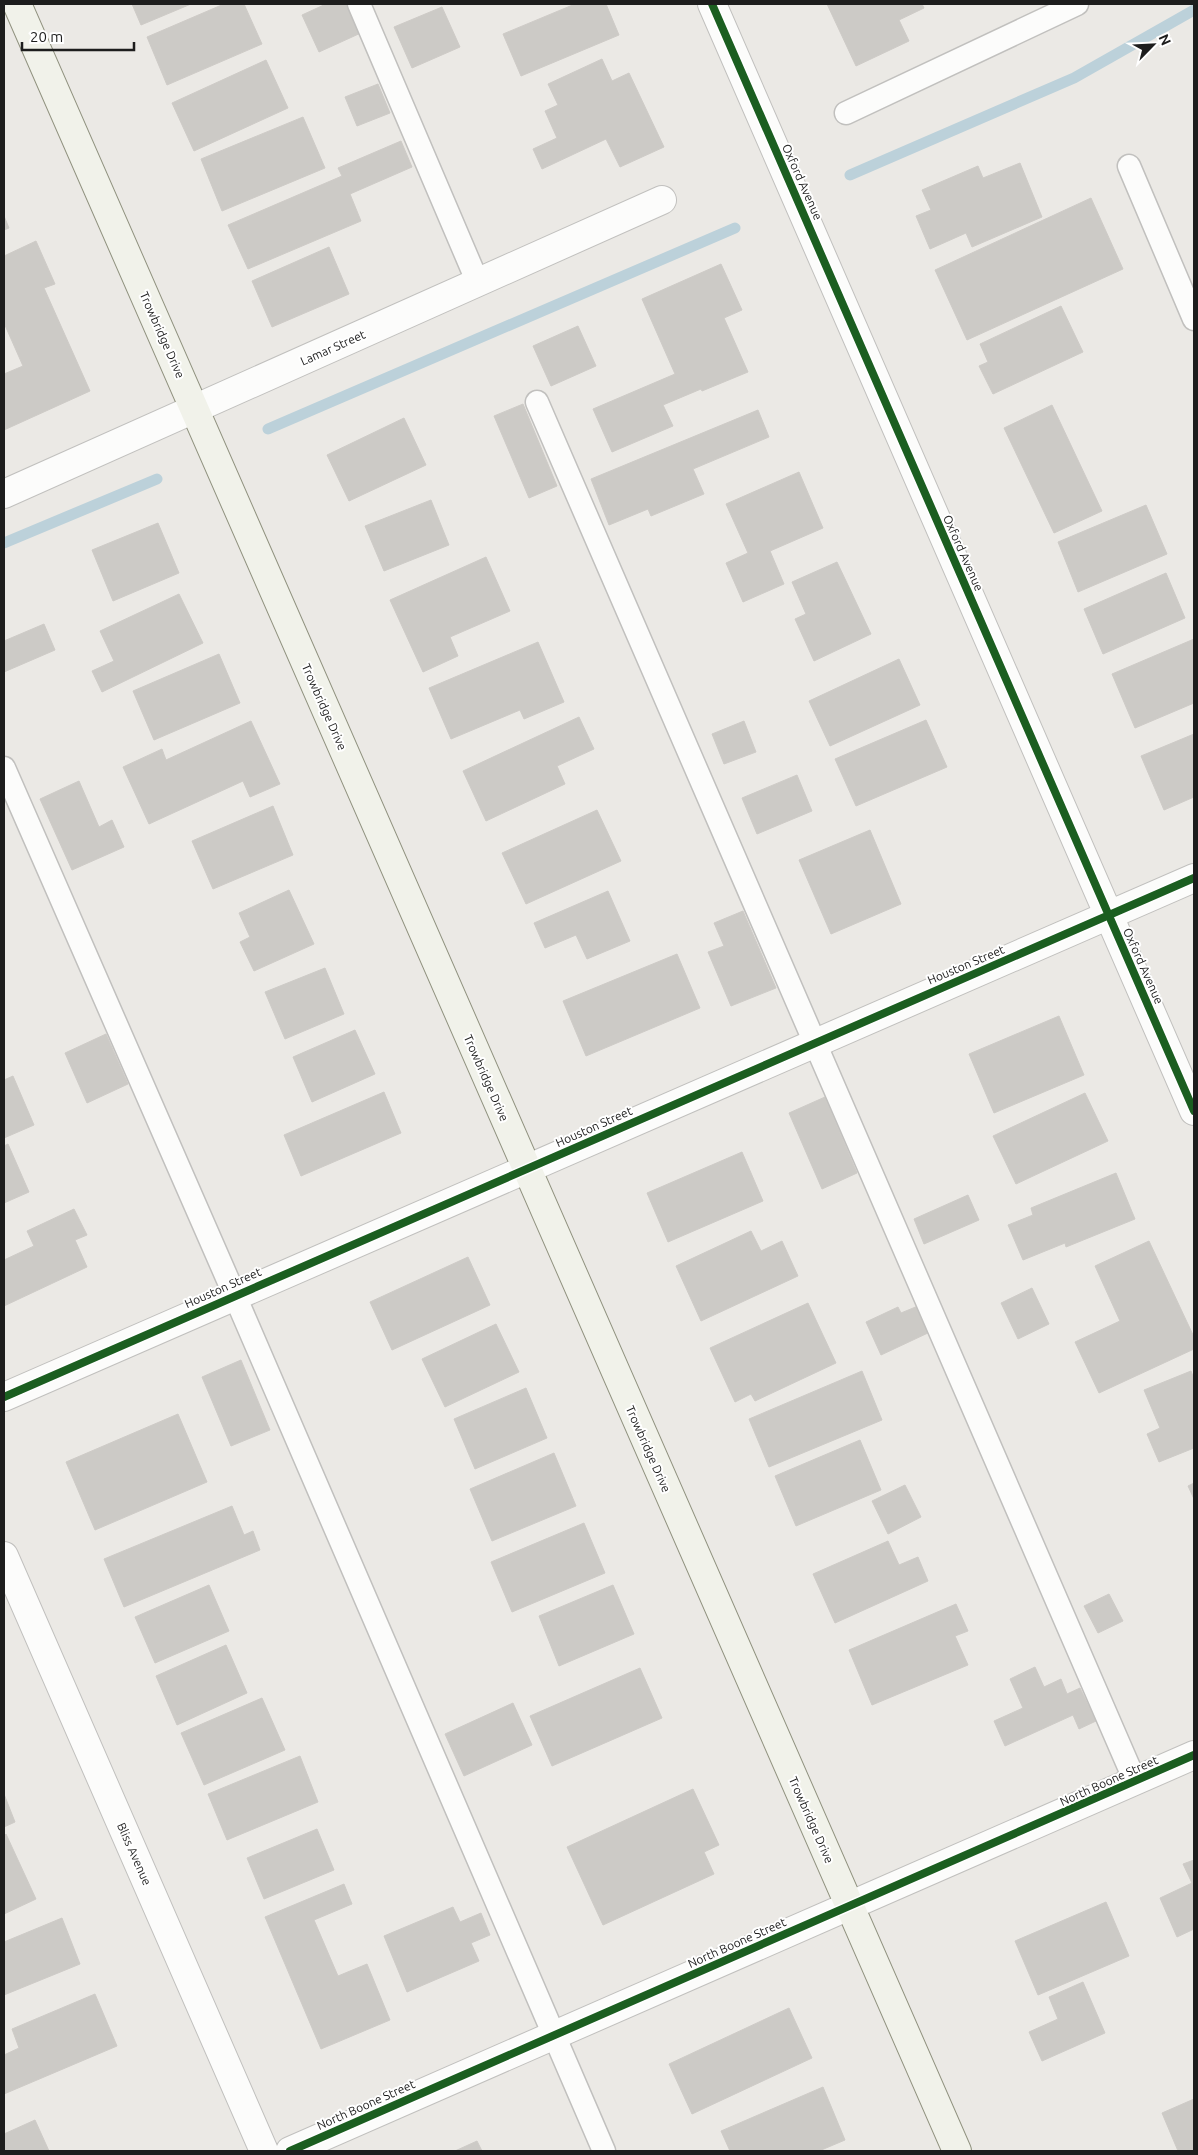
<svg xmlns="http://www.w3.org/2000/svg" width="1198" height="2155" font-family="Ubuntu,sans-serif">
	<rect width="100%" height="100%" fill="#ebe9e5"/>
	<g fill="none" stroke-linecap="round" stroke-linejoin="round">
		<path stroke="#bcd1da" stroke-width="11" d="M850,175L1074,78L1194,10
			M268,429L735,228
			M4,543L157,479"/>
	</g>
	<path fill="#cccac6" stroke="#cecbc7" d="M132,4H191L141,25Z
		M224,4H244L262,44L167,85L147,37Z
		M326,4H350L363,32L319,52L302,15Z
		M575,4H606L619,35L521,76L503,34Z
		M827,4H922L924,8L899,20L909,41L856,66Z
		M442,7L460,47L412,68L394,27Z
		M602,59L612,81L629,73L664,147L620,167L606,139L542,169L533,149L557,138L545,111L558,105L548,84Z
		M266,60L288,108L194,151L172,103Z
		M378,84L390,113L357,126L345,97Z
		M303,117L325,168L222,211L201,159Z
		M401,141L412,167L350,194L361,221L248,269L228,225L342,176L338,168Z
		M1020,163L1042,217L972,247L966,233L930,249L916,216L931,210L922,190L978,166L983,178Z
		M1091,198L1123,269L967,340L935,270Z
		M4,216L9,228L4,230Z
		M36,241L55,284L44,288L90,391L4,430V374L23,366L4,323V256Z
		M329,247L349,294L272,327L252,281Z
		M721,264L742,310L724,318L748,372L702,391L701,389L663,405L673,426L612,452L593,409L675,374L642,299Z
		M1061,306L1083,352L993,394L979,366L988,362L980,344Z
		M578,326L596,366L551,386L533,346Z
		M523,404L557,486L529,498L494,416Z
		M1052,405L1102,511L1054,533L1004,428Z
		M758,410L769,437L693,469L704,494L651,516L648,509L609,525L591,479Z
		M404,418L426,465L349,501L327,455Z
		M799,472L823,528L770,551L784,584L743,602L726,563L748,553L726,504Z
		M431,500L449,545L384,571L365,526Z
		M1146,505L1167,554L1078,592L1058,542Z
		M158,523L179,573L113,601L92,550Z
		M486,557L510,611L450,637L458,656L423,672L390,600Z
		M837,562L871,634L814,661L795,619L806,614L792,582Z
		M1166,573L1185,618L1103,654L1084,609Z
		M179,594L203,643L102,692L92,671L114,661L100,631Z
		M44,624L55,650L4,672V641Z
		M1194,639V703L1135,728L1112,674Z
		M538,642L564,702L524,719L520,710L451,739L429,688Z
		M219,654L240,703L154,740L133,691Z
		M899,659L920,705L830,746L809,701Z
		M579,717L594,749L557,766L565,784L486,821L463,771Z
		M926,720L947,767L856,806L835,759Z
		M251,721L280,784L250,797L243,781L149,824L123,767L162,749L166,760Z
		M744,721L756,752L724,764L712,734Z
		M1194,734V797L1164,810L1141,756Z
		M797,775L812,811L757,834L742,798Z
		M79,781L99,827L112,820L124,847L72,870L40,799Z
		M273,806L293,855L213,889L192,841Z
		M597,810L621,861L526,904L502,853Z
		M870,830L901,904L831,934L799,860Z
		M289,890L314,944L254,971L240,942L250,937L239,913Z
		M608,891L630,941L587,959L576,935L545,948L534,923Z
		M743,911L776,988L731,1006L708,952L724,946L714,923Z
		M677,954L700,1008L586,1056L563,1001Z
		M325,968L344,1014L285,1039L265,992Z
		M1059,1016L1084,1075L994,1113L969,1054Z
		M355,1030L375,1074L312,1102L293,1057Z
		M106,1034L128,1084L87,1103L65,1053Z
		M13,1076L34,1125L4,1138V1080Z
		M384,1092L401,1133L301,1176L284,1135Z
		M1085,1093L1108,1141L1016,1184L993,1136Z
		M825,1097L857,1173L822,1189L789,1113Z
		M8,1144L29,1192L4,1203V1146Z
		M742,1152L763,1201L668,1242L647,1193Z
		M1116,1173L1135,1219L1066,1247L1065,1243L1023,1260L1008,1225L1033,1215L1031,1208Z
		M968,1195L979,1220L924,1244L914,1219Z
		M74,1209L87,1235L75,1240L87,1267L4,1306V1260L34,1246L27,1231Z
		M751,1231L761,1251L782,1241L798,1276L701,1321L676,1266Z
		M1149,1241L1194,1337V1349L1099,1393L1075,1342L1120,1321L1095,1266Z
		M468,1257L490,1305L392,1350L370,1302Z
		M1032,1288L1049,1324L1018,1339L1001,1303Z
		M808,1303L836,1363L755,1401L751,1394L735,1402L710,1348Z
		M918,1306L930,1332L881,1355L866,1322L898,1307L901,1313Z
		M496,1324L519,1372L445,1407L422,1359Z
		M241,1360L270,1430L231,1446L202,1377Z
		M862,1371L882,1420L769,1467L749,1419Z
		M1191,1371L1194,1379V1448L1159,1462L1147,1434L1160,1428L1144,1390Z
		M526,1388L547,1438L475,1469L454,1419Z
		M178,1414L207,1482L95,1530L66,1462Z
		M860,1440L881,1490L796,1526L775,1476Z
		M554,1453L576,1506L492,1541L470,1489Z
		M1194,1483V1499L1188,1486Z
		M905,1485L921,1517L888,1534L872,1501Z
		M232,1506L244,1535L253,1531L260,1550L124,1607L104,1559Z
		M584,1523L605,1573L512,1612L491,1562Z
		M888,1541L899,1565L918,1557L928,1581L835,1623L813,1574Z
		M209,1585L229,1631L155,1663L135,1617Z
		M613,1585L634,1634L559,1666L539,1616Z
		M1109,1594L1123,1621L1098,1633L1084,1606Z
		M956,1604L968,1631L955,1636L968,1665L872,1705L849,1650Z
		M226,1645L247,1693L177,1725L156,1676Z
		M1035,1667L1044,1687L1061,1679L1067,1694L1080,1688L1096,1721L1079,1729L1073,1715L1005,1746L994,1721L1023,1708L1010,1679Z
		M640,1668L662,1718L552,1766L530,1716Z
		M262,1698L285,1750L204,1785L181,1733Z
		M513,1703L532,1745L464,1776L445,1734Z
		M300,1756L318,1802L227,1840L208,1794Z
		M693,1789L719,1845L704,1852L714,1874L603,1925L567,1847Z
		M4,1794L15,1822L4,1827Z
		M317,1829L334,1870L264,1899L247,1858Z
		M6,1834L36,1899L4,1914V1836Z
		M1194,1860V1929L1177,1937L1160,1898L1192,1883L1183,1864Z
		M344,1884L352,1904L314,1920L338,1976L367,1964L390,2020L321,2049L265,1917Z
		M1106,1902L1129,1956L1038,1995L1015,1941Z
		M453,1907L460,1922L481,1913L490,1935L471,1943L479,1961L407,1992L384,1936Z
		M62,1918L80,1964L4,1995V1942Z
		M1083,1982L1105,2033L1042,2061L1029,2032L1058,2019L1049,1997Z
		M95,1994L117,2046L4,2094V2055L19,2048L12,2029Z
		M789,2008L812,2058L692,2114L669,2064Z
		M823,2087L845,2140L819,2151H730L721,2131Z
		M1194,2099V2151H1178L1162,2113Z
		M35,2120L49,2151H5L4,2134Z
		M477,2141L482,2151H455Z"/>
	<g fill="none" stroke-linecap="round" stroke-linejoin="round">
		<defs>
			<path id="service" d="M359,4L478,283
				M846,113L1077,4
				M1129,166L1194,319
				M537,402L1135,1781
				M4,768L235,1296L604,2151"/>
			<path id="minor" d="M712,4L1194,1111
				M4,494L662,200
				M4,1397L1194,878
				M4,1556L264,2151
				M849,1906L1194,1755"/>
			<path id="tertiary" d="M290,2151L849,1906"/>
			<path id="secondary" d="M17,4L957,2151"/>
		</defs>
		<use href="#service" stroke="#c1c0be" stroke-width="25"/>
		<use href="#minor" stroke="#c1c0be" stroke-width="30"/>
		<use href="#tertiary" stroke="#c1c0be" stroke-width="30"/>
		<use href="#secondary" stroke="#90927f" stroke-width="30"/>
		<use href="#service" stroke="#fcfcfb" stroke-width="22"/>
		<use href="#minor" stroke="#fcfcfb" stroke-width="28"/>
		<use href="#tertiary" stroke="#fcfcfb" stroke-width="28"/>
		<use href="#secondary" stroke="#f1f2ea" stroke-width="28"/>
		<defs>
			<path id="cycleway" d="M712,4L1194,1111
				M4,1397L1194,878
				M290,2151L1194,1755"/>
		</defs>
		<use href="#cycleway" stroke="#fff" stroke-width="11"/>
		<use href="#cycleway" stroke="#1b5e20" stroke-width="8"/>
	</g>
	<g text-anchor="middle" stroke-width="4" stroke-linejoin="round" paint-order="stroke">
		<g font-size="12" fill="#1d1d1d" stroke="#fff">
			<text transform="translate(802 182) rotate(66)" y="4">Oxford Avenue</text>
			<text transform="translate(162 335) rotate(66)" y="4">Trowbridge Drive</text>
			<text transform="translate(333 348) rotate(-24)" y="4">Lamar Street</text>
			<text transform="translate(963 553) rotate(66)" y="4">Oxford Avenue</text>
			<text transform="translate(324 707) rotate(66)" y="4">Trowbridge Drive</text>
			<text transform="translate(966 965) rotate(-23)" y="4">Houston Street</text>
			<text transform="translate(1143 966) rotate(66)" y="4">Oxford Avenue</text>
			<text transform="translate(486 1078) rotate(66)" y="4">Trowbridge Drive</text>
			<text transform="translate(594 1127) rotate(-24)" y="4">Houston Street</text>
			<text transform="translate(223 1288) rotate(-24)" y="4">Houston Street</text>
			<text transform="translate(648 1449) rotate(66)" y="4">Trowbridge Drive</text>
			<text transform="translate(1109 1781) rotate(-24)" y="4">North Boone Street</text>
			<text transform="translate(811 1820) rotate(66)" y="4">Trowbridge Drive</text>
			<text transform="translate(134 1854) rotate(66)" y="4">Bliss Avenue</text>
			<text transform="translate(737 1943) rotate(-24)" y="4">North Boone Street</text>
			<text transform="translate(366 2105) rotate(-24)" y="4">North Boone Street</text>
		</g>
	</g>
	<rect width="1198" height="2155" fill="none" stroke="#1d1d1d" stroke-width="10"/>
	<g transform="translate(1153 45) rotate(66)" stroke="#ffffff" stroke-width="4" paint-order="stroke">
	<path d="M0-4L9 19L0 12L-9 19Z" fill="#1d1d1d"/>
	<text y="-8" font-size="14" font-weight="bold" text-anchor="middle" fill="#1d1d1d">N</text>
	</g>
	<path d="M22 42v8h112v-8" fill="none" stroke="#1d1d1d" stroke-width="2.5"/>
	<text x="30" y="42" font-size="15" fill="#1d1d1d" stroke="#ffffff" stroke-width="4" paint-order="stroke">20 m</text>
</svg>
